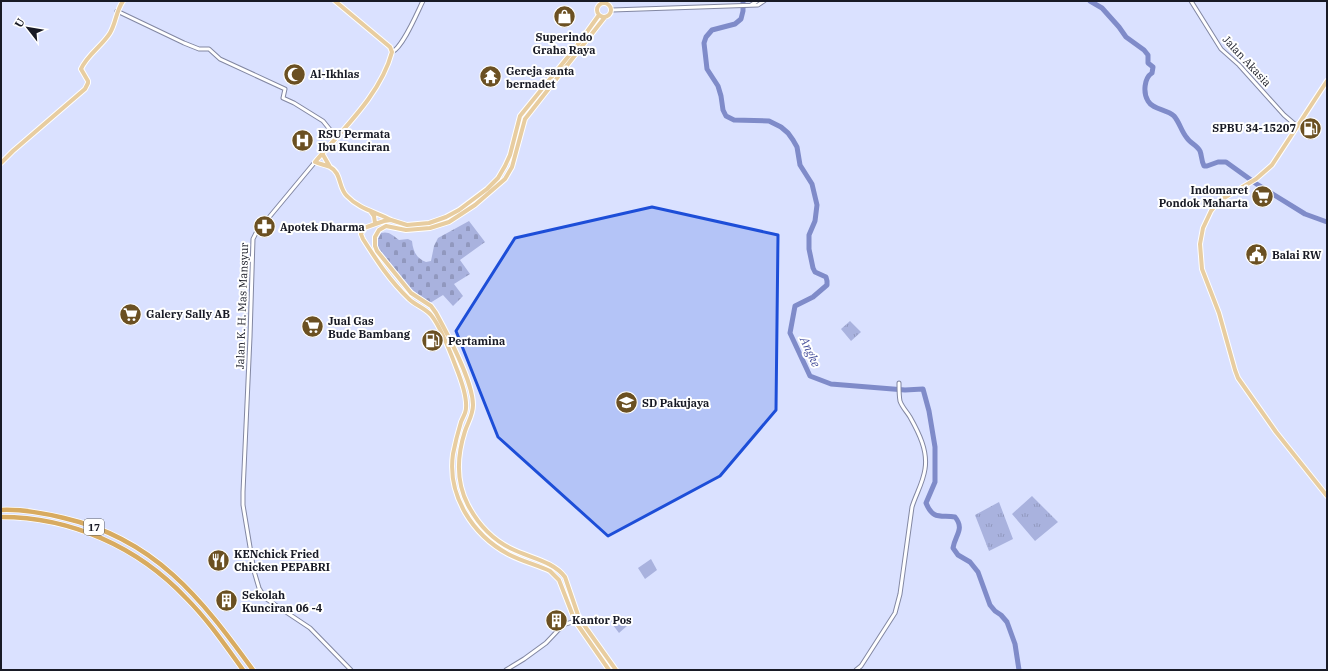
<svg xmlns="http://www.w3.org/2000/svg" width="1328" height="671" font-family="'IBM Plex Serif',serif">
	<defs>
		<pattern id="grass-tufts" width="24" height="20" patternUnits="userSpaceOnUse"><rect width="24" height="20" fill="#a9b2de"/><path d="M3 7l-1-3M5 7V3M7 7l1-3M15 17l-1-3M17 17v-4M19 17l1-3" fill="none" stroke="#9198be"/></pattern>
		<pattern id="cemetery-stones" width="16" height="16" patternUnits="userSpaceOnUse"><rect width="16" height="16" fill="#a9b2de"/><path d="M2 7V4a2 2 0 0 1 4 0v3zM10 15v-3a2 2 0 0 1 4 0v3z" fill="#9198be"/></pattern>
	</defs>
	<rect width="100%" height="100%" fill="#dae1ff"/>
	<path fill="url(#grass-tufts)" d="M850,321L861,332L851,341L841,329Z
		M1032,496L1058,522L1035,541L1012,514Z
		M999,502L1013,539L989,551L975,515Z
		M619,615L628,625L619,633L610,621Z"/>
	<path fill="url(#cemetery-stones)" d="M469,221L485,242L460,260L470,274L454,284L463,296L453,306L443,295L430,303C410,290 388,269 377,246L378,239L381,233C389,231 392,235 399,240L408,239L412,241C413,251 416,258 426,262L431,261L434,246L438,238Z"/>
	<path fill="#a9b2de" d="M651,559L657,570L645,579L638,568Z"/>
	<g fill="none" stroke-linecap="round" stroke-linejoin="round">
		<path stroke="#7f8bc9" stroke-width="5" d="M743,1V11L741,19L735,24L712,30L706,37L704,43L707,69L718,86L721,96L723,110L726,116L734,120L769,121L781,127L788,133L793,140L797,147L800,165L812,184L817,205L815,221L809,235V249L813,268L815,272L826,277L827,281V285L813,297L795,306L790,333L810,376L831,384L905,390L923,389L929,411L935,447V482L926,503C933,520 940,515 955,517C965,529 955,535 953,548L958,555L970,562L978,572L990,605L995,611L1001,615L1007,622L1015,644L1019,670
			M1090,1L1102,8L1119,27L1126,37L1144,50L1148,55V63L1153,67L1152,73C1144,78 1143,93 1148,101C1153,110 1167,109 1174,116C1180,123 1181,131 1187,138C1190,143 1197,145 1200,151C1202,156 1201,160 1204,166H1207L1218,162H1226L1258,185L1305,214L1327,222"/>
		<defs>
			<path id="minor" d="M1191,1L1221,49L1239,65L1284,115L1298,127
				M751,5L757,1
				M612,10L758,5L764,1
				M117,11L184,43L199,49H209L220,59L285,89L283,98L294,103L323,121L336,137
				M392,52C403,47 417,13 423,1
				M315,162L256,233L253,239L250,337L243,492V505L254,571L259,588L265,598L310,628L351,670
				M506,670L524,659L546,643L563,625L575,621
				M856,670L861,666L895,613L900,594L912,507C916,494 923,483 925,469C928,451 919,433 910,417C907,412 902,407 900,401C899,396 899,389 899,383"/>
			<path id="major" d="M335,1L390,47L392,52C381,94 343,129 315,162C320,164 325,165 330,167C342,173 338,188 347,196C359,209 376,212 391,220
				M597 10a7 7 0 1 1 14 0a7 7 0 1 1-14 0Z
				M599,15L576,47L520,116L510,155L505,166L498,178L487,189L459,210L446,217L429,223L407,225L391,220L384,221L364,228L361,234L363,239C377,261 390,281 409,299C415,305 425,308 431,315C441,327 450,351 456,367C460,377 467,397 466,408C466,413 463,417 461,422C458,432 455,444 453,454C447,496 473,535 508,554C521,561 537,565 550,571L559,580L575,621L609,670
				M605,17L525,119L512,167L505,179L475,205L449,222L430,228L406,230L386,226L379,230L375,237V246L377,251L411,293L431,306L436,313C448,335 473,381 473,405C473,415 468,422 465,431C457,456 456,482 468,505C478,524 493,540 512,549C530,558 553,561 565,577L579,618L616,670
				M1327,81L1272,165L1256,179L1219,201L1211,211L1203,228L1200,244L1202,269L1219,313L1235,370L1238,378L1276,432L1327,496
				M322,153L330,167
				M1,163L13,151L85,89L88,83V81L81,69C87,55 102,46 110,33C116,23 116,11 123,1
				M371,212L374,216L375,223"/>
			<path id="highway" d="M1,510C22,509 43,513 64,518C155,539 201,598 253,670
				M1,517C71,517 138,547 186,598C208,620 225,645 243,670"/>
		</defs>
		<use href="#minor" stroke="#8287a2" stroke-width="5"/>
		<use href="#major" stroke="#fff" stroke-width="6"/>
		<use href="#highway" stroke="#fff" stroke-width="6"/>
		<use href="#minor" stroke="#fff" stroke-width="3"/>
		<use href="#major" stroke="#e8cda0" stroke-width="4"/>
		<use href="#highway" stroke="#d8ab61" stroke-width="4.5"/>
	</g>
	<path fill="#1d4ed8" fill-opacity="0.2" stroke="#1d4ed8" stroke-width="3" stroke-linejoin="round" d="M652,207L778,235L776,410L720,476L608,536L498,437L456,331L515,238Z"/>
	<defs>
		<symbol id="shop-disc" viewBox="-11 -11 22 22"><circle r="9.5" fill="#6b5022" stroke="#fff"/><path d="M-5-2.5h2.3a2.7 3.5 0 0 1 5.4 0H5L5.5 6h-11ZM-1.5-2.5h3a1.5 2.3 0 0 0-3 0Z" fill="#fff"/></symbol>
		<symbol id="mosque-disc" viewBox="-11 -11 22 22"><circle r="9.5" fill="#6b5022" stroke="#fff"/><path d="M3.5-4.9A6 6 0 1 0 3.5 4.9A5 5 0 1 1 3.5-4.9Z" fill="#fff"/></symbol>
		<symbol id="temple-disc" viewBox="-11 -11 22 22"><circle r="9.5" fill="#6b5022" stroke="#fff"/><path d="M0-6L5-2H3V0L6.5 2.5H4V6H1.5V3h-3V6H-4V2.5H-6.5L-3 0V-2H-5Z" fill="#fff"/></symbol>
		<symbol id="fuel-disc" viewBox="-11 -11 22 22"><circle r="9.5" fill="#6b5022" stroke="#fff"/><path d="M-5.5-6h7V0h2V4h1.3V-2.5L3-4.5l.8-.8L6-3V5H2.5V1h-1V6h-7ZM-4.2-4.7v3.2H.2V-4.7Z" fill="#fff"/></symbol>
		<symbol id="hospital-disc" viewBox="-11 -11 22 22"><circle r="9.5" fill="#6b5022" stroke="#fff"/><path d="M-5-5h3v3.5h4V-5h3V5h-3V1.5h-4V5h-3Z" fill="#fff"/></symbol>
		<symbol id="supermarket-disc" viewBox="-11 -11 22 22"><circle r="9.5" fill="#6b5022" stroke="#fff"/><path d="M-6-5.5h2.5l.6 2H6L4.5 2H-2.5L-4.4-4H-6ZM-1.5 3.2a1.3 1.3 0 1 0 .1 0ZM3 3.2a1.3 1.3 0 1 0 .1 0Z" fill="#fff"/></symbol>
		<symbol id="pharmacy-disc" viewBox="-11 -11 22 22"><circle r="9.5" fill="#6b5022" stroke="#fff"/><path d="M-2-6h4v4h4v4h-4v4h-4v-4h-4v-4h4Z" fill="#fff"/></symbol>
		<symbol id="civic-disc" viewBox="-11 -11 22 22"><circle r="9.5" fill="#6b5022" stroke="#fff"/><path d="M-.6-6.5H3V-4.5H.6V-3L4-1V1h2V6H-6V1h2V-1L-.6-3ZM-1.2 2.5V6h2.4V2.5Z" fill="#fff"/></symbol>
		<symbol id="school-disc" viewBox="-11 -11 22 22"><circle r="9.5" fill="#6b5022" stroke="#fff"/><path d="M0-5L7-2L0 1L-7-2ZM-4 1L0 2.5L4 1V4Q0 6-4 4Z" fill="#fff"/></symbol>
		<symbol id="restaurant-disc" viewBox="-11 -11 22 22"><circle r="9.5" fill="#6b5022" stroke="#fff"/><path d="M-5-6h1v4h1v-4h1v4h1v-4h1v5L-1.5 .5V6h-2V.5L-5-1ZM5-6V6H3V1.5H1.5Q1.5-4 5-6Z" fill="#fff"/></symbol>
		<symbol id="building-disc" viewBox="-11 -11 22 22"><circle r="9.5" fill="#6b5022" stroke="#fff"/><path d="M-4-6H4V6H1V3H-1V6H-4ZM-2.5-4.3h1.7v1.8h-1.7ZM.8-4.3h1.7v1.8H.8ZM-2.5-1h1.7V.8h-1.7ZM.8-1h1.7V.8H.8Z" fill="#fff"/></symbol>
	</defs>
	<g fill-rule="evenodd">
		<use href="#shop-disc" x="552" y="4" width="25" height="25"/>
		<use href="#mosque-disc" x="282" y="62" width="25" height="25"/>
		<use href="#temple-disc" x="478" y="64" width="25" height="25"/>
		<use href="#fuel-disc" x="1298" y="116" width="25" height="25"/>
		<use href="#hospital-disc" x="290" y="128" width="25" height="25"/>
		<use href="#supermarket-disc" x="1250" y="184" width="25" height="25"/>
		<use href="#pharmacy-disc" x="252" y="214" width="25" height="25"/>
		<use href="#civic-disc" x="1244" y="242" width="25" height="25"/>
		<use href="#supermarket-disc" x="118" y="302" width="25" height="25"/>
		<use href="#supermarket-disc" x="300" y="314" width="25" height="25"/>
		<use href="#fuel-disc" x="420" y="328" width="25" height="25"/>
		<use href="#school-disc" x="614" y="390" width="25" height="25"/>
		<use href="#restaurant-disc" x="206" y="548" width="25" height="25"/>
		<use href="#building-disc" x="214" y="588" width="25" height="25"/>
		<use href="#building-disc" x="544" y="608" width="25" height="25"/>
	</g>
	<g text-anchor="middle" stroke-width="4" stroke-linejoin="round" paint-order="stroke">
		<rect fill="#fff" stroke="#5d5f66" stroke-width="1" x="84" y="519" width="20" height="16" rx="3"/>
		<g font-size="10" font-weight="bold" fill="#181a25">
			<text x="94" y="531">17</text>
		</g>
		<g font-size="11" font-weight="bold" fill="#181a25" stroke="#fff" text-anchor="start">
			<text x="564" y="41" text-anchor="middle">Superindo<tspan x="564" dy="13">Graha Raya</tspan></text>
			<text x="506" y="75">Gereja santa<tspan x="506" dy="13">bernadet</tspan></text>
			<text x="310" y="78">Al-Ikhlas</text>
			<text x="1296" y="132" text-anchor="end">SPBU 34-15207</text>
			<text x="318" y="138">RSU Permata<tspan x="318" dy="13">Ibu Kunciran</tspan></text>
			<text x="1248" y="194" text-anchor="end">Indomaret<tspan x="1248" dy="13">Pondok Maharta</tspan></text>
			<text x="280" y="231">Apotek Dharma</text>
			<text x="1272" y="259">Balai RW</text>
			<text x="146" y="318">Galery Sally AB</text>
			<text x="328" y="325">Jual Gas<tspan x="328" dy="13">Bude Bambang</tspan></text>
			<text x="448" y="345">Pertamina</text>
			<text x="642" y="407">SD Pakujaya</text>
			<text x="234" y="558">KENchick Fried<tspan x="234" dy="13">Chicken PEPABRI</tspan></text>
			<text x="242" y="599">Sekolah<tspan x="242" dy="13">Kunciran 06 -4</tspan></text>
			<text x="572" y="624">Kantor Pos</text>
		</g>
		<g font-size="11" fill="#181a25" stroke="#fff">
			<text transform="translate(1247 61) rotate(47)" y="4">Jalan Akasia</text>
			<text transform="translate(242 306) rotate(-88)" y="4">Jalan K. H. Mas Mansyur</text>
		</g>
		<g font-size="12" font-style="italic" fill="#454e9b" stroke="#fff">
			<text transform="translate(810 352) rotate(65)" y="4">Angke</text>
		</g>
	</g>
	<rect width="1328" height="671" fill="none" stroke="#181a25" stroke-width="4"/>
	<g transform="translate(28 28) rotate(301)" stroke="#ffffff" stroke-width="3" paint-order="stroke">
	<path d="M0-3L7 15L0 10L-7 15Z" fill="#181a25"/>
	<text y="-6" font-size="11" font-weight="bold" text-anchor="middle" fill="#181a25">U</text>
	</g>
</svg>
